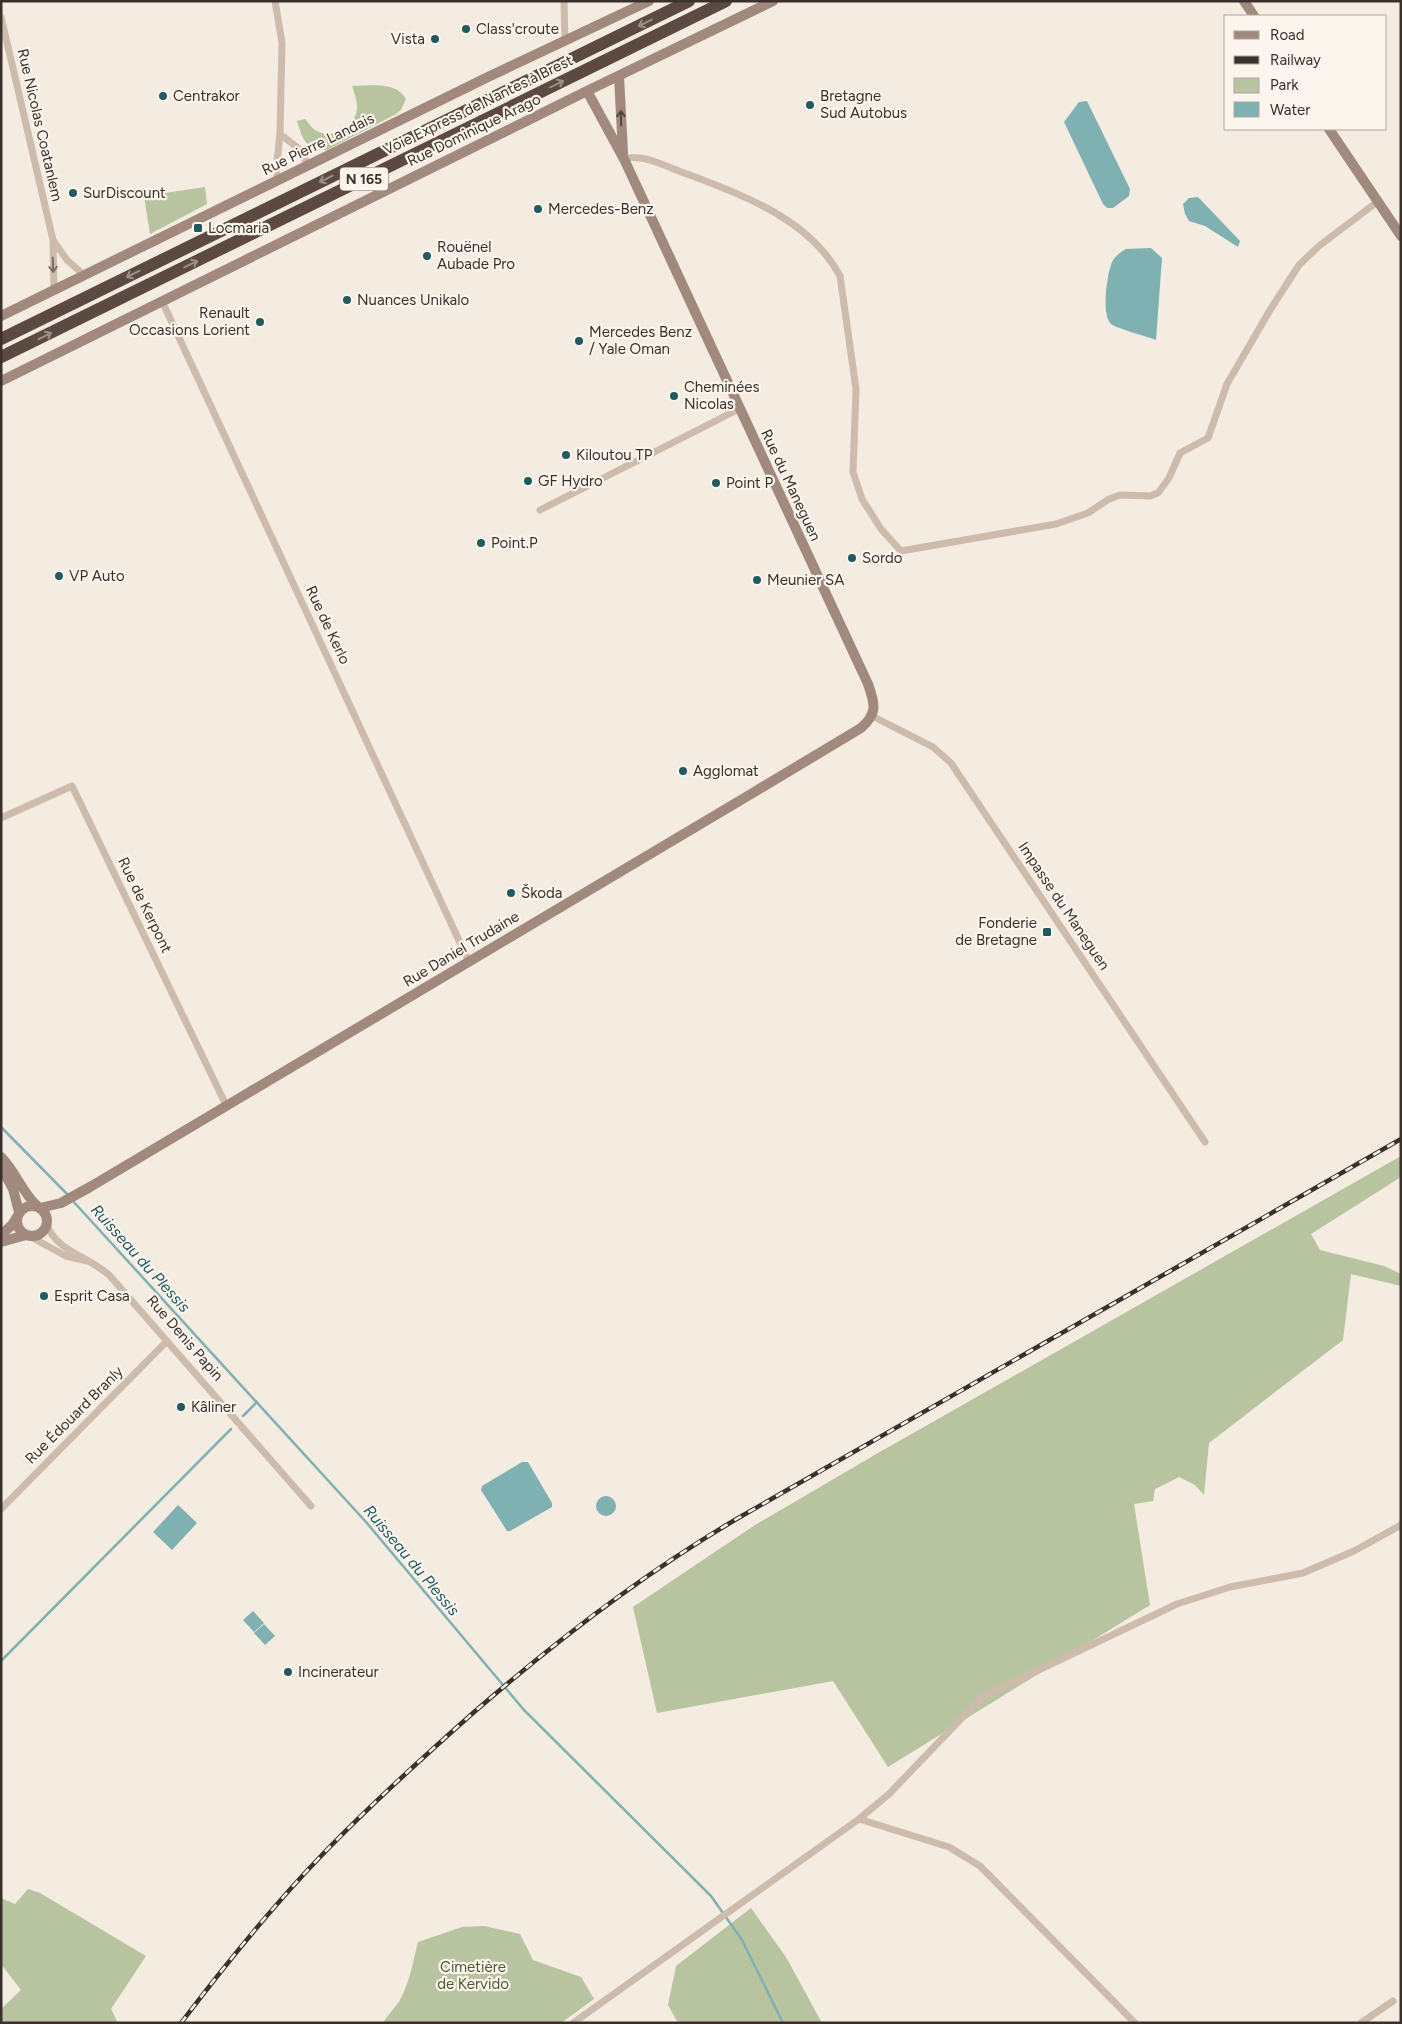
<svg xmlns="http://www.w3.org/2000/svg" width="1402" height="2024" font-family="Figtree,sans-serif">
	<rect width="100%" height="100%" fill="#f4ebe1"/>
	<path fill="#b8c4a0" d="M352,86C370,86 396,81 406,99L401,110L396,114L327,150C305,149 303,140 297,121L305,119C309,123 312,129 317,131C334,140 358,125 357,106C357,100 354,92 352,86Z
		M205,187L207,204L150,234L143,190L157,188L158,194Z
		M1401,1156V1177L1311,1234L1320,1250L1384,1266L1401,1274V1286L1351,1274L1343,1340L1209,1443L1204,1495L1195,1485L1179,1477L1155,1489L1153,1501L1134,1504L1150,1605L888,1767L833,1681L657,1713L633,1607L755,1525L878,1453Z
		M28,1889L40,1893L146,1956L111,2009L118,2023H1V2009L21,1990L1,1964V1898L15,1904Z
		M751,1908L786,1957L822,2023H678L668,2005L676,1966Z
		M484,1926L520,1934L533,1960L581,1977L594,1999L561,2023H383C388,2014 395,2008 400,2000C410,1982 413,1961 418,1942L462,1927Z"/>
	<path fill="#7fb0b2" d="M1087,101L1130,189L1129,196L1113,208H1107L1103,204L1064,122L1079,102Z
		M1198,197L1240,241L1238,247L1205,226L1189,221L1185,214L1183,204L1189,198Z
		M1151,248L1162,258L1156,340C1146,336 1118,329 1111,324C1101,315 1107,274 1112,262C1115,256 1121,252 1126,249Z
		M522,1462H528L552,1503V1507L510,1531H507L481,1490L482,1486Z
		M596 1506a10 10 0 1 1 20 0a10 10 0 1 1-20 0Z
		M178,1505L197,1523L172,1550L153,1532Z
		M253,1611L264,1623L254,1632L243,1620Z
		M264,1624L275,1636L265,1645L254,1633Z"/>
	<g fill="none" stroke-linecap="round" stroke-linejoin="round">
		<path stroke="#7fb0b2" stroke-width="2.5" d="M1,1127L69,1196
			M72,1200L366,1522L524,1710L711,1896L742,1940L783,2023
			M243,1416L257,1402
			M1,1661L231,1429"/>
		<path stroke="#cdbbac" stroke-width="7" d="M275,1L282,43L280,134L276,171L279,181
			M564,1L565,42
			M1,17L53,240L54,290
			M280,134L298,148L309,166
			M624,159C640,153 663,165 679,171C737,193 809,217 840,276L856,389L853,472L862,499L881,529L901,551L1056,524L1088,513L1109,499L1120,495L1150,496L1158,493L1169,478L1180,453L1208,438L1227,384L1270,310L1299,265L1319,246L1377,202
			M53,240L67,260L84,275
			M162,301L469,962
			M540,510L739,409
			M872,716L933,747L951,763L1205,1142
			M1,818L72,786L226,1105
			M47,1225C56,1251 90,1257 110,1276L311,1506
			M29,1236L66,1256L87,1261
			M1,1509L167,1341
			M859,1819L949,1847L980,1866L1135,2023
			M573,2023L859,1819L889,1794L982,1697L1177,1604L1230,1587L1303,1573L1354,1551L1401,1525
			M1361,2023L1393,2001"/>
		<path stroke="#a18a7d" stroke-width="10" d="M1244,1L1254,16
			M619,76L623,153
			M1329,129L1401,236
			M1,316L488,77L649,1
			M1,381L587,91L773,1
			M1,1157C16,1172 22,1192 37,1206
			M1,1167L13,1189L19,1212
			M17 1221a15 15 0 1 1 30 0a15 15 0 1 1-30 0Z
			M40,1208L61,1203L90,1187L751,794L861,728C878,713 875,704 868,684L624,159L587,91
			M1,1235L12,1225L17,1217
			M1,1242L26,1235"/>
		<path stroke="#5c4a42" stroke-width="12" d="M1,339L689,1
			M1,357L726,1"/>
		<defs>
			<path id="rail" d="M181,2023C225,1965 271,1908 321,1856C369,1806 421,1759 473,1713C557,1640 644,1573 740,1517L1401,1139"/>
		</defs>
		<use href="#rail" stroke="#3b302b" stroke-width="4.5"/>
		<use href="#rail" stroke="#fbf5ee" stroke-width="2.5" stroke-dasharray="8" stroke-linecap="butt"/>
	</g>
	<defs><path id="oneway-shaft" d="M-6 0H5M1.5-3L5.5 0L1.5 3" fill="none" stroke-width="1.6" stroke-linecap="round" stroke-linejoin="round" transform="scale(1.25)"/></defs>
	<g stroke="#9c8e87">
		<use href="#oneway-shaft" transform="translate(645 23) rotate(154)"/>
		<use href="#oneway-shaft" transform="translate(557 84) rotate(-26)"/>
		<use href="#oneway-shaft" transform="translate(326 179) rotate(154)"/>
		<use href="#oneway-shaft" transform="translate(191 264) rotate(-26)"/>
		<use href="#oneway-shaft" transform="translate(133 274) rotate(154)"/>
		<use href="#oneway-shaft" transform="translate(45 336) rotate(-26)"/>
	</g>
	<use stroke="#544640" href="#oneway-shaft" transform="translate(621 118) rotate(-91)"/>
	<use stroke="#7d6f65" href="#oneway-shaft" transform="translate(53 265) rotate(88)"/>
	<g fill="#1f5a5e" stroke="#fbf5ee" stroke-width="2">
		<circle cx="466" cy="29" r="5"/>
		<circle cx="435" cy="39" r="5"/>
		<circle cx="163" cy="96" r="5"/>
		<circle cx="810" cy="105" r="5"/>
		<circle cx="73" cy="193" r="5"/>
		<circle cx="538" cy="209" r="5"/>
		<rect x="193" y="223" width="10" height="10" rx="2.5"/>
		<circle cx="427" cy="256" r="5"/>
		<circle cx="347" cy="300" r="5"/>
		<circle cx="260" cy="322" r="5"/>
		<circle cx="579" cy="341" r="5"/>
		<circle cx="674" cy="396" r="5"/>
		<circle cx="566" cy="455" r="5"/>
		<circle cx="528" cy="481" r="5"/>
		<circle cx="716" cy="483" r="5"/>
		<circle cx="481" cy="543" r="5"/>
		<circle cx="852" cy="558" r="5"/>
		<circle cx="59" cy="576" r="5"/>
		<circle cx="757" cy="580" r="5"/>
		<circle cx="683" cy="771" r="5"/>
		<circle cx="511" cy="893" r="5"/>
		<rect x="1042" y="927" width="10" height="10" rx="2.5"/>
		<circle cx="44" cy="1296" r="5"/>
		<circle cx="181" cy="1407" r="5"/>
		<circle cx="288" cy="1672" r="5"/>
	</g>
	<g text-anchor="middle" stroke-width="4.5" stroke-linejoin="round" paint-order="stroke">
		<rect fill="#fbf5ee" stroke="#756b66" stroke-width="1" x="340" y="167.5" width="48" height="23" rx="4"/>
		<g font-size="14" font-weight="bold" fill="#3b302b">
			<text x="364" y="184">N 165</text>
		</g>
		<g font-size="15" fill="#3b302b" stroke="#fbf5ee" text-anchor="start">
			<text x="476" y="34">Class'croute</text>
			<text x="425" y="44" text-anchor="end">Vista</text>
			<text x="173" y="101">Centrakor</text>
			<text x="820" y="101">Bretagne<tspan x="820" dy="17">Sud Autobus</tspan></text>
			<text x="83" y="198">SurDiscount</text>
			<text x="548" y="214">Mercedes-Benz</text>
			<text x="208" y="233">Locmaria</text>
			<text x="437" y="252">Rouënel<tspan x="437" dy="17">Aubade Pro</tspan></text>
			<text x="357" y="305">Nuances Unikalo</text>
			<text x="250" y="318" text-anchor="end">Renault<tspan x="250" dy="17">Occasions Lorient</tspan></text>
			<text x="589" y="337">Mercedes Benz<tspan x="589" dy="17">/ Yale Oman</tspan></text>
			<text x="684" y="392">Cheminées<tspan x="684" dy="17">Nicolas</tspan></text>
			<text x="576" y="460">Kiloutou TP</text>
			<text x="538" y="486">GF Hydro</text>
			<text x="726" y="488">Point P</text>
			<text x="491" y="548">Point.P</text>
			<text x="862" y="563">Sordo</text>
			<text x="69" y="581">VP Auto</text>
			<text x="767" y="585">Meunier SA</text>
			<text x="693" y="776">Agglomat</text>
			<text x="521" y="898">Škoda</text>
			<text x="1037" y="928" text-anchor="end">Fonderie<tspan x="1037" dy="17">de Bretagne</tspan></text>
			<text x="54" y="1301">Esprit Casa</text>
			<text x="191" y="1412">Kâliner</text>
			<text x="298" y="1677">Incinerateur</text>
		</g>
		<g font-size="15" fill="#3b302b" stroke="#fbf5ee">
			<text transform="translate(478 105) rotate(-26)" y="5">Voie Express de Nantes à Brest</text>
			<text transform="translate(40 125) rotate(77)" y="5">Rue Nicolas Coatanlem</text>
			<text transform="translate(474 130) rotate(-26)" y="5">Rue Dominique Arago</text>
			<text transform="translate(318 144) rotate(-26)" y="5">Rue Pierre Landais</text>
			<text transform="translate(791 485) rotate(65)" y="5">Rue du Maneguen</text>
			<text transform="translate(328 625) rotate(65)" y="5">Rue de Kerlo</text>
			<text transform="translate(145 905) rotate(64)" y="5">Rue de Kerpont</text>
			<text transform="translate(1064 906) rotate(56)" y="5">Impasse du Maneguen</text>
			<text transform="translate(461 949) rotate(-31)" y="5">Rue Daniel Trudaine</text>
			<text transform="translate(185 1338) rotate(49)" y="5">Rue Denis Papin</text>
			<text transform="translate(74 1415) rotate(-45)" y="5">Rue Édouard Branly</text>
		</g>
		<g font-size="15" fill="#4a5a2e" stroke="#fbf5ee">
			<text x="473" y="1972">Cimetière<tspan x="473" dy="17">de Kervido</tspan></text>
		</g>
		<g font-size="16" font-style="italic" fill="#1f5a5e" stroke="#fbf5ee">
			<text transform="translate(141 1258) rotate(48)" y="6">Ruisseau du Plessis</text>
			<text transform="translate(412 1560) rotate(50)" y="6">Ruisseau du Plessis</text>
		</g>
	</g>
	<rect width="1402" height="2024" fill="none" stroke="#3b302b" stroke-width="5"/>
	<rect x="1224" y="15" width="162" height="115" fill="#fbf5ee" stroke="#aea6a0"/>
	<rect x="1234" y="31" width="25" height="8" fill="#a18a7d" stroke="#aea6a0"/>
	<text x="1270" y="40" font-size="15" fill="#3b302b">Road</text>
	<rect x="1234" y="56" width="25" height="8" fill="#3b302b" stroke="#aea6a0"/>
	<text x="1270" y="65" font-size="15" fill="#3b302b">Railway</text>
	<rect x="1234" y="78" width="25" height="15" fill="#b8c4a0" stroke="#aea6a0"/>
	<text x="1270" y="90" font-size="15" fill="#3b302b">Park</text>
	<rect x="1234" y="102" width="25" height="15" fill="#7fb0b2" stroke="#aea6a0"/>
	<text x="1270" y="115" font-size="15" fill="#3b302b">Water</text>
</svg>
